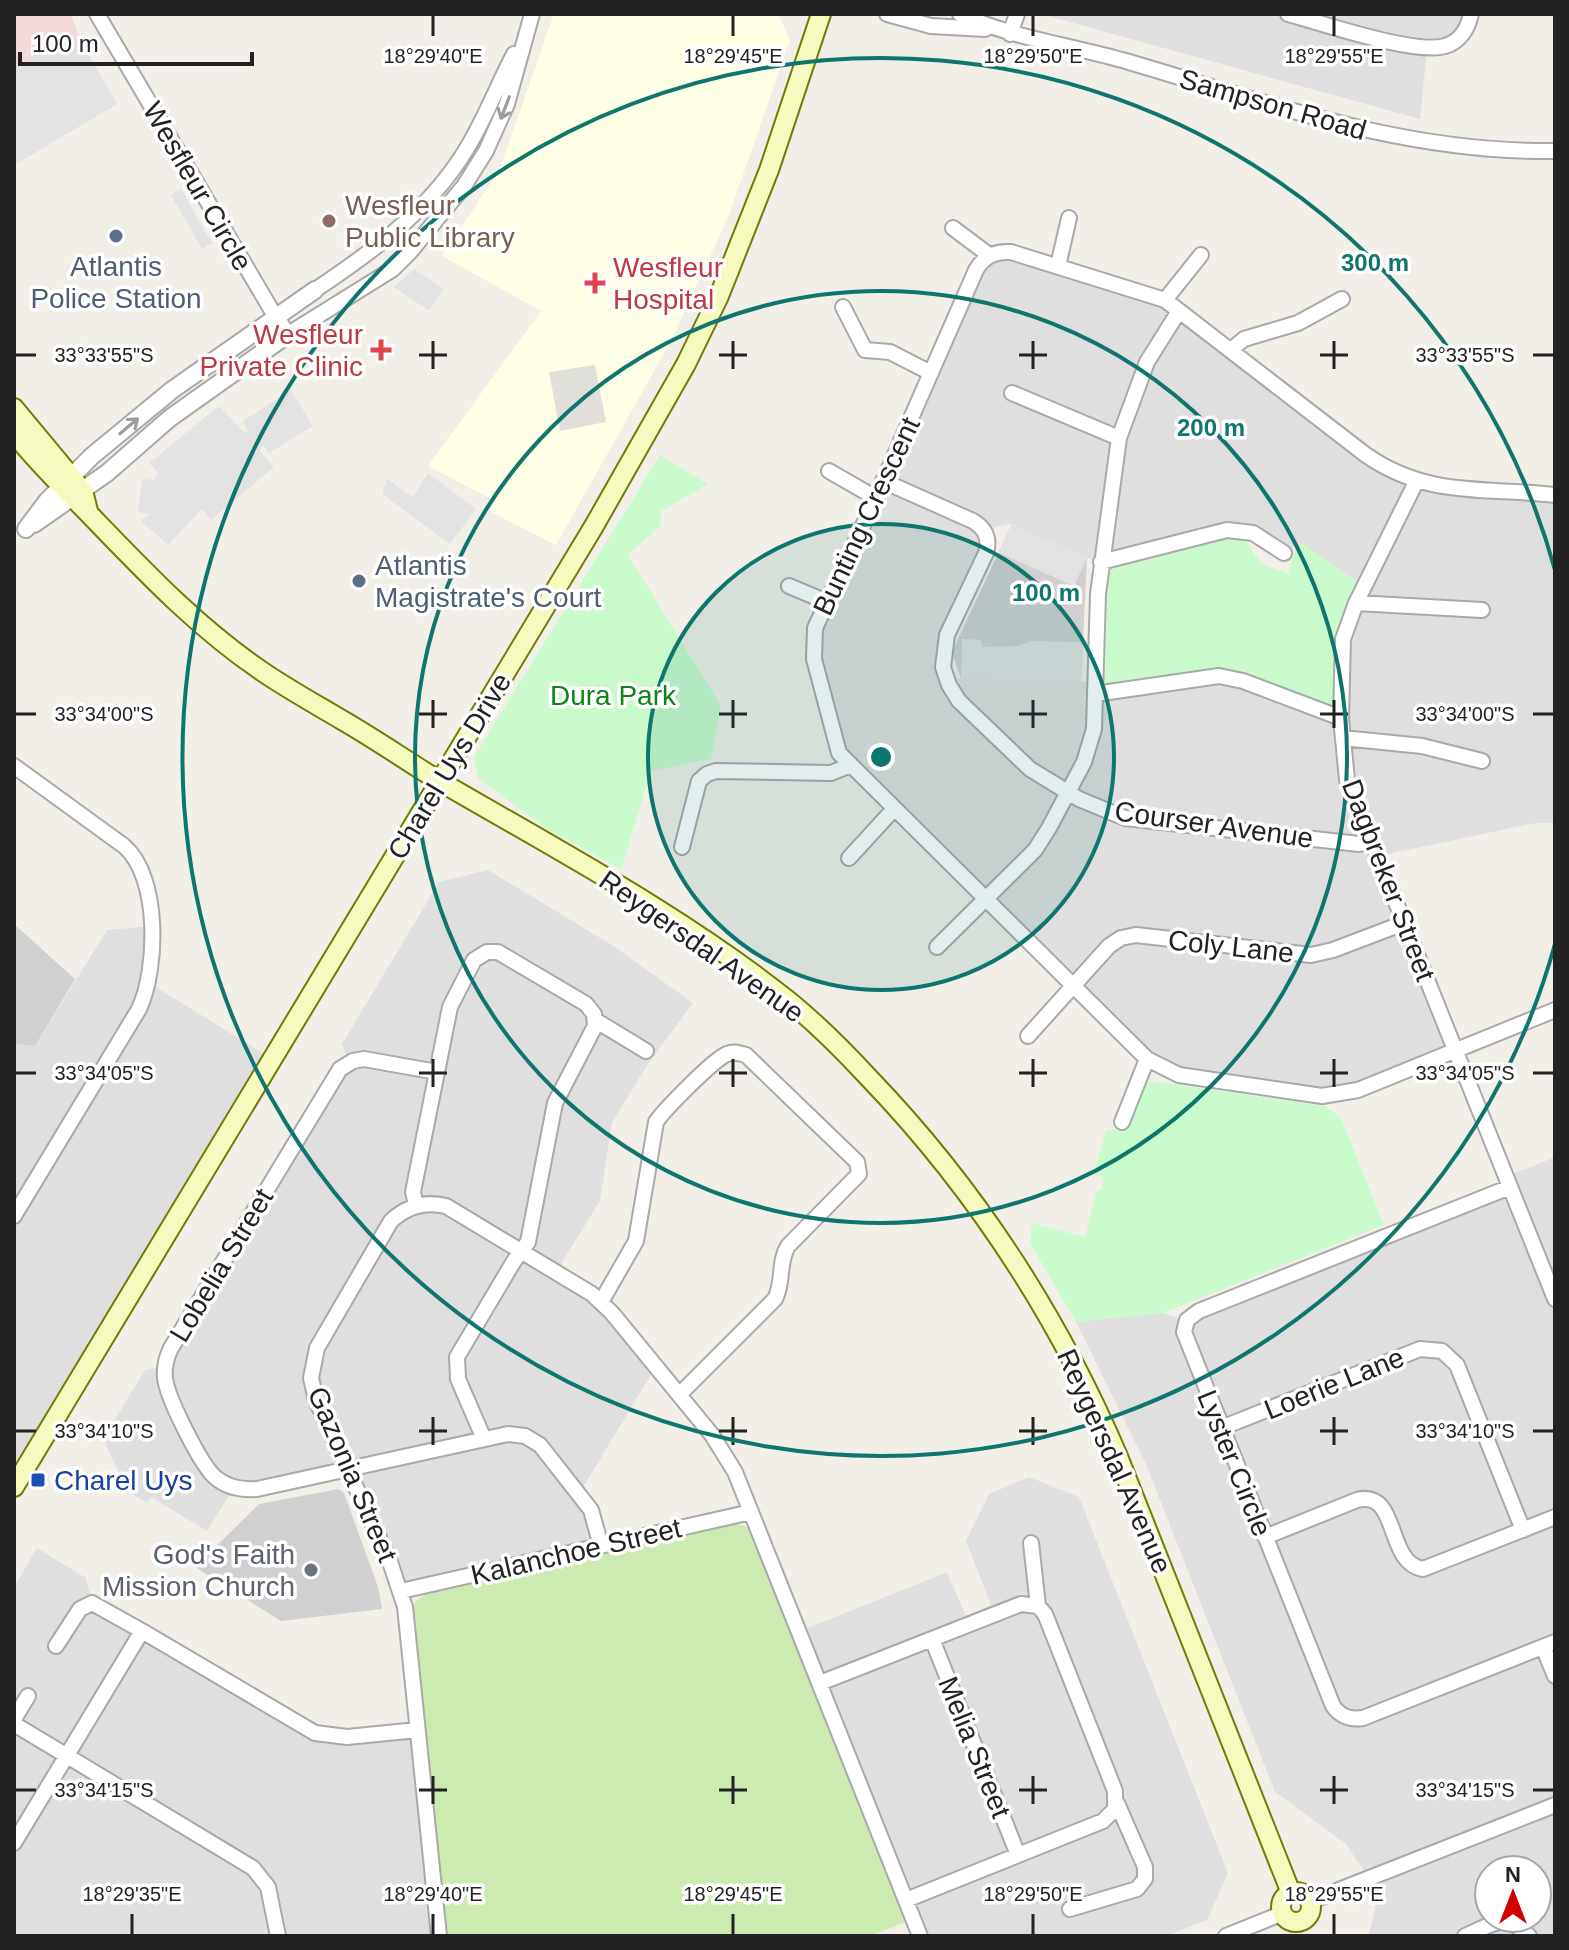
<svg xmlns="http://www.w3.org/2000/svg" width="1569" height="1950" font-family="Helvetica,sans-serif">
	<rect width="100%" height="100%" fill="#f2efe9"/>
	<path fill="#e0dfdf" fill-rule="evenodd" d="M1041,14H1471L1459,39L1427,49L1420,119Z
		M996,253L1153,295L1398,475L1555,496V823H1536L1393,853L1378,859L1455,1050L1339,1094L1163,1069L841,752L813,648L976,270ZM1012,524L1102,564L1253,534L1285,555L1298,543L1304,545L1363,586L1341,653L1340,720L1217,677L1094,696L1095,682L946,678V633L987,541L983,529Z
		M488,870L612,945L693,1003L648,1064L612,1122L600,1201L556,1272L581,1288L655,1368L585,1484L576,1493L600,1545L400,1590L348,1471L234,1488L207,1531L151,1497L147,1503L128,1492L103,1439L145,1370L165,1365L349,1062L342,1044L439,882Z
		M152,926L151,984L271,1058L14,1474V1044L35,1046L107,930Z
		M1555,1157V1936H1366L1369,1934L1377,1900L1369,1878L1345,1843L1275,1792L1145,1462L1076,1322L1163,1313L1185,1321L1508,1187L1505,1177ZM1489,1870H1537V1918H1489Z
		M1029,1477L1079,1497L1228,1873L1207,1920L1166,1936H920L800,1631L947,1572L966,1616L991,1605L966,1541L989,1494Z
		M37,1548L86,1578L92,1603L315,1732L416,1730L438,1936H14V1587Z"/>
	<path fill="#f2dad9" d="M14,14H71L80,40L117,104L14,165Z"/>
	<path fill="#ffffe5" d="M554,14H778L790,40L729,215L671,341L556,545L489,511L495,501L428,466L541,311L442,256L499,171Z"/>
	<path fill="#d0d0d0" d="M1012,524L1087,558L1081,682L961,679L952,652Z
		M14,924L75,979L35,1046L14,1044Z
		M339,1489L344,1493L378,1587L382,1609L281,1621L195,1567L259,1504Z"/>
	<path fill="#e1dfda" d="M595,365L606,422L560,431L549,372Z"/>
	<path fill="#cdebb0" d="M733,1523L745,1526L752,1533L906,1922L870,1936H446L412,1611L416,1601L428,1592Z"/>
	<path fill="#c8facc" d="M660,455L708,484L661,511L660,526L628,555L721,706L711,759L651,771L621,869L547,829L478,778L474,757Z
		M1226,536L1243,538L1262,564L1288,573L1298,543L1304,545L1358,582C1349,603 1337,625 1335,648C1334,665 1342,690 1331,704L1323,705L1231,669L1118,686L1111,685L1105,680L1108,568Z
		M1150,1081L1325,1106L1341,1118L1384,1225L1163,1313L1076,1322L1030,1243L1032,1223L1085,1237L1097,1190H1101L1104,1177L1094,1175L1106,1131C1112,1129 1119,1130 1124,1126C1140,1115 1137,1094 1150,1081Z"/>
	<path fill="#e2e2e2" d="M80,40L117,104L14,165V68L34,60V55Z
		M181,189L212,243L202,249L171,195Z
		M414,269L444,289L429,311L394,287Z
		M291,390L313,426L269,453L262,444L260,451L274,467L211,520L202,509L168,545L141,521L150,514L138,512L142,479L154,480L158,473L149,463L219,406L243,431L248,433L243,421Z
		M428,473L476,509L450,544L382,494L387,479L413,497Z
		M1012,524L1087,558L1074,586L999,553Z
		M962,639L981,640L982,647L1017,646L1031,641L1082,642L1081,682L961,679Z"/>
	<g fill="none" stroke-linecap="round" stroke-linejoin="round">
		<defs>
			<path id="minor" d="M97,14L275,316
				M887,14L931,26L985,29
				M960,14C1015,39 1071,45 1129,62C1272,104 1403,153 1555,151
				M1288,14C1322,23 1415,55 1445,46C1460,42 1468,28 1471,14
				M1010,34L1017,14
				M953,228L989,255
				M1058,266L1069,218
				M315,290C372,252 427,212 464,153C484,122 497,86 514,54
				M1165,300L1201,255
				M843,307L865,350L890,352L931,373
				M287,335L393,269L410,252L464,186L486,151L507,104L532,14
				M1231,350L1244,339L1298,323L1342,299
				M1012,393L1119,438
				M829,471L876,498
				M883,481L973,521C986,529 990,539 986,553L947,635L943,667L949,685L959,701L1030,769L1079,799L1125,818L1359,844L1371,841
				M1416,482L1356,603L1343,639L1341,718L1347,780L1555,1299
				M1555,495C1485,487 1428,498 1366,455L1165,300L1011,252C995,251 984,256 976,270L876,498L815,628L814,659L839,753L1147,1059L1179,1075L1322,1096L1358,1090L1555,1010
				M1101,562L1227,530L1253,533L1284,553
				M789,586L827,602
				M1356,603L1482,610
				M1095,694L1219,676L1243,681L1341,718
				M1343,738L1422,746L1482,761
				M14,766L124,846C160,877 158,968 139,1009L14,1216
				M682,847L699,781L707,774L716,771L831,773L851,765
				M849,858L894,809
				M937,947L1035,850L1049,828L1084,762L1094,729L1098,594L1119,438L1147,362L1179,311
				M595,1020L646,1051
				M1028,1036L1109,946L1121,938L1136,935L1311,955L1333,950L1404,923
				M437,1072L364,1059L353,1061L340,1069L171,1348C166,1358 164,1367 165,1378C167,1397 201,1466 216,1478C228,1488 242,1490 257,1489L508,1434L525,1436L540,1445L591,1510L601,1546
				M1122,1122L1147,1059
				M1510,1187L1199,1311L1187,1320L1184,1332L1333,1706C1341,1717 1350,1720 1363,1718L1555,1642
				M416,1205L413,1192L450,1007L474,960L487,952H498L586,1004L594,1014L595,1026L555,1103L528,1242L514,1261L457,1357L458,1379L484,1439
				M601,1302L636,1241L656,1122C664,1110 714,1059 727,1054C734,1051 740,1053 746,1055L857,1162L859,1174L788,1246C778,1262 784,1282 775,1299L679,1395
				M1221,1428L1420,1349L1442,1351L1457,1365L1523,1530
				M1265,1537L1357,1500C1400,1489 1385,1563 1423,1569L1555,1517
				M1031,1543L1038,1606
				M401,1591L751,1512
				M932,1639L1018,1855
				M56,1646L80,1609L92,1603L142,1631
				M1543,1647L1555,1676
				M820,1683L1021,1604L1038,1606L1045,1614L1115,1791V1809L1103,1821L906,1900
				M14,1719L28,1696
				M14,1724L253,1868L268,1887L278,1936
				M14,1843L142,1631L315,1733L347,1737L417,1730
				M1311,1901L1555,1805
				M1070,1909L1137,1889L1145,1879V1867L1117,1803
				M439,1936L405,1607L390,1562L316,1400L311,1378L317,1348L391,1221C407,1206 425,1201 446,1206L592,1294L612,1313L712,1435L735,1472L920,1936
				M1226,1936L1283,1913
				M1465,1936C1494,1924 1503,1911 1529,1936"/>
			<path id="tertiary" d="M34,524L107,473L170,418L287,335L275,316
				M26,529L47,501L92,456L172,390L315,290"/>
			<path id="secondary" d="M14,408L83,491L88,511
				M14,433C38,464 65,489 92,517C146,573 198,628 263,672C288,689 315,704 342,720C377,740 411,764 446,785C563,853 685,918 790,1002C818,1025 844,1051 868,1077C973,1186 1057,1315 1117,1454L1291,1893
				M14,1487L594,526L686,364L719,296L769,170L821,14
				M1281 1907a15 15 0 1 1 30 0a15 15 0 1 1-30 0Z"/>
		</defs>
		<use href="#minor" stroke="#a9a9a9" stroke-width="18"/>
		<use href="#tertiary" stroke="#a9a9a9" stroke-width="20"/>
		<use href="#secondary" stroke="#707d05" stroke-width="22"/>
		<use href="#minor" stroke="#fff" stroke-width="14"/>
		<use href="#tertiary" stroke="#fff" stroke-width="16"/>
		<use href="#secondary" stroke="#f7fabf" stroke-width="18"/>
	</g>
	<defs><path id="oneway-shaft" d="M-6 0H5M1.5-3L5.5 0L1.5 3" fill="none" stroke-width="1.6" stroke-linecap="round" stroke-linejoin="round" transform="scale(2)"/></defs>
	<g stroke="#9c9c9c">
		<use href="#oneway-shaft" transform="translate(505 108) rotate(111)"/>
		<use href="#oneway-shaft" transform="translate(129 426) rotate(-40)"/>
	</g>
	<path fill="none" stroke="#222" stroke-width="3" d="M433,16V36M733,16V36M1033,16V36M1334,16V36M433,341V369M733,341V369M1033,341V369M1334,341V369M16,355H36M419,355H447M719,355H747M1019,355H1047M1320,355H1348M1533,355H1553M433,700V728M733,700V728M1033,700V728M1334,700V728M16,714H36M419,714H447M719,714H747M1019,714H1047M1320,714H1348M1533,714H1553M433,1059V1087M733,1059V1087M1033,1059V1087M1334,1059V1087M16,1073H36M419,1073H447M719,1073H747M1019,1073H1047M1320,1073H1348M1533,1073H1553M433,1417V1445M733,1417V1445M1033,1417V1445M1334,1417V1445M16,1431H36M419,1431H447M719,1431H747M1019,1431H1047M1320,1431H1348M1533,1431H1553M433,1776V1804M733,1776V1804M1033,1776V1804M1334,1776V1804M16,1790H36M419,1790H447M719,1790H747M1019,1790H1047M1320,1790H1348M1533,1790H1553M132,1914V1934M433,1914V1934M733,1914V1934M1033,1914V1934M1334,1914V1934"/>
	<circle cx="881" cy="757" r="233" fill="#0f766e" fill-opacity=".12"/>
	<g fill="none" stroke="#0f766e" stroke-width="4">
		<circle cx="881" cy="757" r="233"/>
		<circle cx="881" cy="757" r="466"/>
		<path d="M1555 944A699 699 0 1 1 1555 570"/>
	</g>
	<circle fill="#8d6e63" stroke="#fff" stroke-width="3" cx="329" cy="221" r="8"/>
	<g fill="#5c6f8a" stroke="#fff" stroke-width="3">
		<circle cx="116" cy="236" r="8"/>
		<circle cx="359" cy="581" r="8"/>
	</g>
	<g fill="#e0444e" stroke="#fff" stroke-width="3">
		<path d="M591 271h8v8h8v8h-8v8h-8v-8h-8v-8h8z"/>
		<path d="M377 338h8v8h8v8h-8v8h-8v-8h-8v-8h8z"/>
	</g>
	<rect fill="#1a4fb4" stroke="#fff" stroke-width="3" x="30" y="1472" width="16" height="16" rx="4"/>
	<circle fill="#6b7280" stroke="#fff" stroke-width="3" cx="311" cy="1570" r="8"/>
	<g text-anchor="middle" stroke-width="7" stroke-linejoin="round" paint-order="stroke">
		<g font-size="28" fill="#222" stroke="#fff">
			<text transform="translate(1273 104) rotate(16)" y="10">Sampson Road</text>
			<text transform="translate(198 186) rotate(60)" y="10">Wesfleur Circle</text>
			<text transform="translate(866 516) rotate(-65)" y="10">Bunting Crescent</text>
			<text transform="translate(449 766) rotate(-59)" y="10">Charel Uys Drive</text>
			<text transform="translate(1214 824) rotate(8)" y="10">Courser Avenue</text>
			<text transform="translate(1389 880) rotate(69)" y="10">Dagbreker Street</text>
			<text transform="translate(702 946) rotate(35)" y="10">Reygersdal Avenue</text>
			<text transform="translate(1231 946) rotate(6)" y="10">Coly Lane</text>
			<text transform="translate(221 1265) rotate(-59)" y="10">Lobelia Street</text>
			<text transform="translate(1334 1383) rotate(-22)" y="10">Loerie Lane</text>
			<text transform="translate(1115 1461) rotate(66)" y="10">Reygersdal Avenue</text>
			<text transform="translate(1235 1463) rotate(68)" y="10">Lyster Circle</text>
			<text transform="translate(353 1474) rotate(67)" y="10">Gazonia Street</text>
			<text transform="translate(576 1551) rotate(-13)" y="10">Kalanchoe Street</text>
			<text transform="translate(975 1747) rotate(68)" y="10">Melia Street</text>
		</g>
		<g font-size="28" fill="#785e54" stroke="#fff" text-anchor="start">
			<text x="345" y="215">Wesfleur<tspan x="345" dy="32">Public Library</tspan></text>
		</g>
		<g font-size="28" fill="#4e5e75" stroke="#fff">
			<text x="116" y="276">Atlantis<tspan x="116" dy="32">Police Station</tspan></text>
			<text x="375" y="575" text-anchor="start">Atlantis<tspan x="375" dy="32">Magistrate's Court</tspan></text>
		</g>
		<g font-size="28" fill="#be3a42" stroke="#fff" text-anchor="start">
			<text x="613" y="277">Wesfleur<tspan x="613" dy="32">Hospital</tspan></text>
			<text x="363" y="344" text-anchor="end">Wesfleur<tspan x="363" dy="32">Private Clinic</tspan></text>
		</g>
		<g font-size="28" fill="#0c8416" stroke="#fff">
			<text x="613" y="705">Dura Park</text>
		</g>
		<g font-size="28" fill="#164399" stroke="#fff" text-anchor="start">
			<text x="54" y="1490">Charel Uys</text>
		</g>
		<g font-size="28" fill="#5b616d" stroke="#fff" text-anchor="end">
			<text x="295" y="1564">God's Faith<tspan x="295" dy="32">Mission Church</tspan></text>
		</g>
	</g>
	<g font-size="20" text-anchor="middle" fill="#222" stroke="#fff" stroke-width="7" stroke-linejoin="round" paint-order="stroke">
		<text x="433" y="63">18°29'40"E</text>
		<text x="733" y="63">18°29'45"E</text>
		<text x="1033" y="63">18°29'50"E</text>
		<text x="1334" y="63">18°29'55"E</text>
		<text x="104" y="362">33°33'55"S</text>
		<text x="1465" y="362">33°33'55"S</text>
		<text x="104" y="721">33°34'00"S</text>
		<text x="1465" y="721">33°34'00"S</text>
		<text x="104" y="1080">33°34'05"S</text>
		<text x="1465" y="1080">33°34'05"S</text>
		<text x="104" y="1438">33°34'10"S</text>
		<text x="1465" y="1438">33°34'10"S</text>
		<text x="104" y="1797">33°34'15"S</text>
		<text x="1465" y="1797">33°34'15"S</text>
		<text x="132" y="1901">18°29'35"E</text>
		<text x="433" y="1901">18°29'40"E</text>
		<text x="733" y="1901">18°29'45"E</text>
		<text x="1033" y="1901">18°29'50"E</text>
		<text x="1334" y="1901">18°29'55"E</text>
	</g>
	<circle cx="881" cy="757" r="12" fill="#0f766e" stroke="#fff" stroke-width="4"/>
	<g font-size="24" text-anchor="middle" font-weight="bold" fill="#0f766e" stroke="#fff" stroke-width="7" stroke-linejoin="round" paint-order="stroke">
		<text x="1375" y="271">300 m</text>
		<text x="1211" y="436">200 m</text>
		<text x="1046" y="601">100 m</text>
	</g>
	<rect width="1569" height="1950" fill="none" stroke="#222222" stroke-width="32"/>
	<g transform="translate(1513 1894)"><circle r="38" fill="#ffffff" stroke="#a7a7a7" stroke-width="2"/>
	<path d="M0-6L14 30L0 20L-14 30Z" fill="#d40000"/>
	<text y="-12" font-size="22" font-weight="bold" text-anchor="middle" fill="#222222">N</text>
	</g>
	<path d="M20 52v12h232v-12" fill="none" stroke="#222222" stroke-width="4"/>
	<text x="32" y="52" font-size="24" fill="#222222" stroke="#ffffff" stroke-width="6" paint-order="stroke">100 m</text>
</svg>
